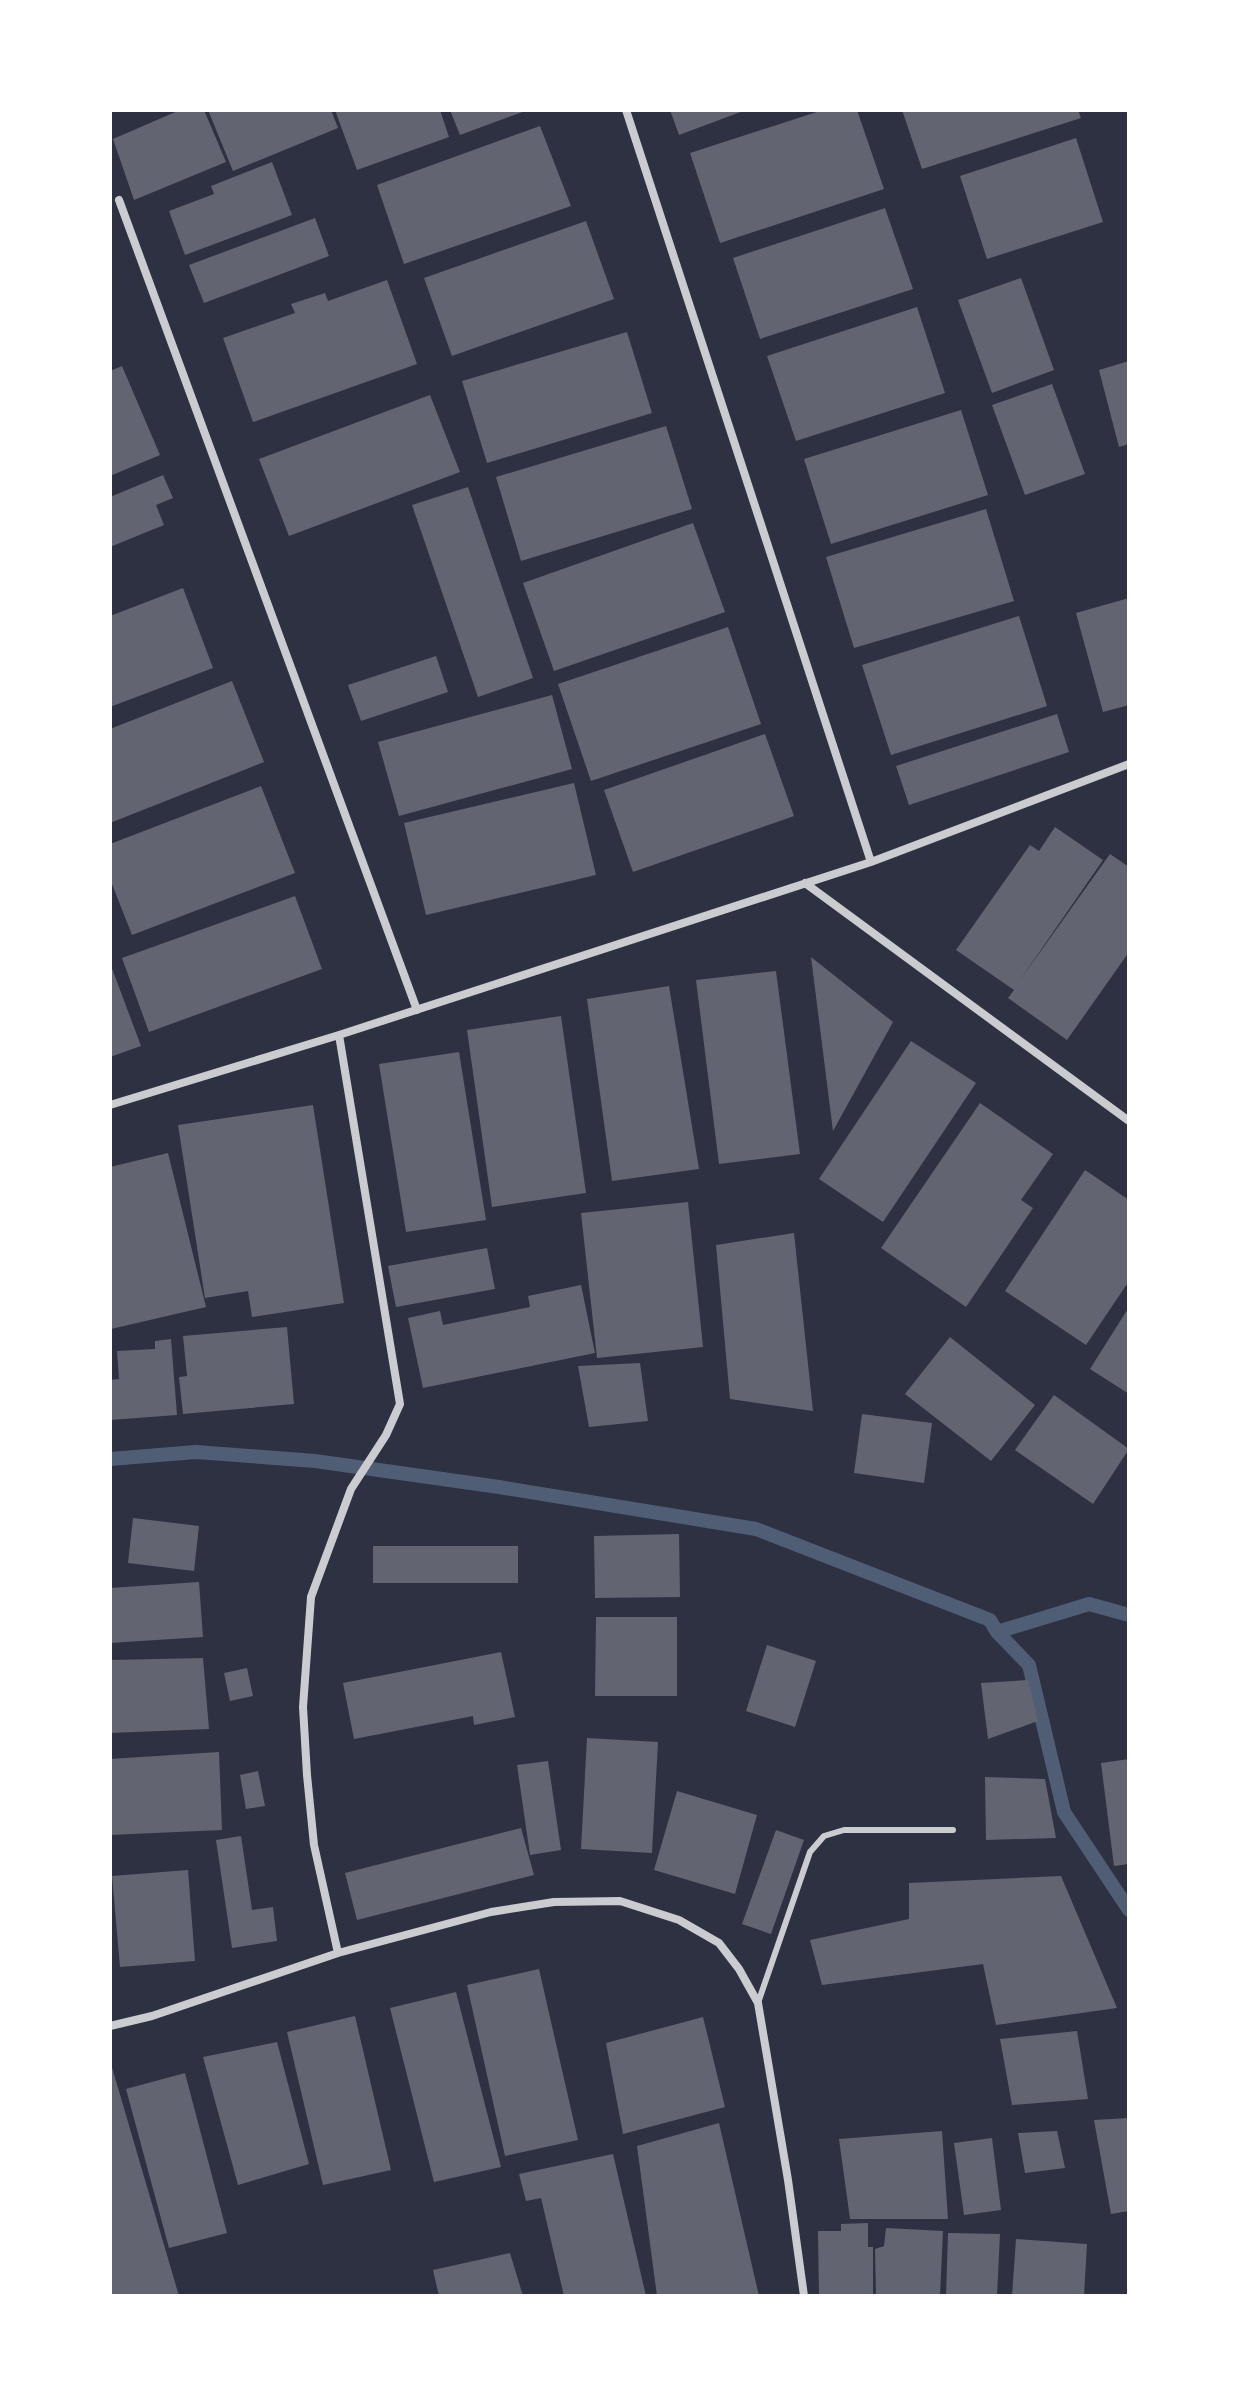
<svg xmlns="http://www.w3.org/2000/svg" width="1239" height="2406" font-family="'PT Sans Narrow',sans-serif">
	<rect width="100%" height="100%" fill="#2d3142"/>
	<g fill="none" stroke-linecap="round" stroke-linejoin="round">
		<path stroke="#4f5d75" stroke-width="14" d="M110,1459L196,1452L315,1461L499,1487L756,1529L990,1620L997,1632L1089,1604L1129,1615
			M997,1632L1029,1665L1064,1812L1129,1910"/>
	</g>
	<path fill="#626471" d="M180,110H204L226,162L134,200L113,139Z
		M208,110H331L338,128L233,171Z
		M335,110H440L449,137L357,170Z
		M450,110H528L460,135Z
		M670,110H746L679,135Z
		M823,110H857L884,189L720,243L690,153Z
		M902,110H1078L1081,118L922,169Z
		M540,126L571,206L404,264L377,185Z
		M1076,138L1103,222L987,259L960,176Z
		M272,162L292,215L185,255L169,211L214,194L211,186Z
		M885,208L913,289L760,339L733,258Z
		M315,218L329,256L204,303L189,265Z
		M586,221L614,299L452,356L424,278Z
		M1021,278L1054,370L992,393L958,300Z
		M387,280L417,364L253,422L223,338L295,313L291,304L325,293L328,301Z
		M917,307L945,393L796,441L767,356Z
		M627,332L652,413L487,463L462,381Z
		M1129,361V444L1119,447L1099,370Z
		M122,366L160,455L110,476V371Z
		M1052,384L1085,474L1025,495L992,405Z
		M430,395L460,472L289,536L259,459Z
		M961,410L988,495L831,544L804,459Z
		M666,426L692,509L521,561L496,477Z
		M163,475L173,498L156,505L164,525L110,547V497Z
		M468,487L533,678L478,697L412,505Z
		M986,509L1014,601L854,648L826,557Z
		M693,523L725,612L554,671L523,583Z
		M183,588L213,668L110,707V616Z
		M1129,598V705L1103,712L1076,613Z
		M1019,616L1047,706L891,755L862,665Z
		M728,627L761,724L591,781L558,684Z
		M436,656L448,692L361,721L348,685Z
		M232,681L264,762L110,823V729Z
		M552,695L572,769L399,816L378,742Z
		M1057,714L1069,752L909,805L896,766Z
		M765,734L794,816L633,872L604,790Z
		M574,783L596,875L426,915L404,823Z
		M261,786L295,873L132,935L110,879V844Z
		M1055,827L1103,860L1018,983L1110,854L1129,867V952L1067,1040L1008,998L1014,990L956,950L1030,845L1039,851Z
		M295,896L322,969L149,1032L122,958Z
		M811,957L893,1022L833,1131Z
		M110,963L141,1046L110,1057Z
		M776,971L800,1154L719,1164L696,980Z
		M669,986L699,1169L612,1181L587,999Z
		M561,1016L586,1193L492,1207L467,1030Z
		M911,1041L976,1083L883,1222L819,1179Z
		M459,1052L486,1220L406,1232L379,1064Z
		M980,1103L1053,1154L1021,1200L1033,1208L966,1307L881,1248Z
		M313,1105L344,1303L252,1317L248,1291L205,1298L178,1125Z
		M168,1153L206,1307L111,1329L110,1167Z
		M1085,1170L1129,1200V1281L1086,1345L1005,1291Z
		M688,1202L703,1347L597,1358L581,1213Z
		M794,1233L813,1411L730,1399L716,1245Z
		M487,1248L495,1289L396,1307L388,1266Z
		M581,1285L595,1353L423,1388L408,1318L440,1311L443,1325L530,1307L528,1296Z
		M1129,1307V1394L1090,1369Z
		M287,1327L294,1404L183,1414L179,1377L187,1376L183,1336Z
		M950,1337L1035,1405L991,1461L905,1394Z
		M171,1339L177,1415L110,1420V1380L119,1379L117,1351L155,1349V1341Z
		M640,1363L648,1421L589,1427L578,1366Z
		M1054,1395L1129,1449L1093,1504L1015,1450Z
		M862,1414L932,1423L924,1483L854,1473Z
		M133,1518L199,1526L194,1571L128,1563Z
		M679,1534L680,1597L595,1598L594,1536Z
		M373,1546H518V1583H373Z
		M199,1582L203,1637L110,1643V1588Z
		M596,1617H677V1696H595Z
		M767,1645L816,1661L795,1727L746,1711Z
		M501,1652L515,1717L474,1725L473,1716L354,1739L343,1683Z
		M203,1658L209,1729L110,1733V1660Z
		M247,1668L253,1696L230,1701L224,1673Z
		M1028,1680L1038,1721L988,1739L981,1683Z
		M587,1738L658,1742L652,1853L581,1849Z
		M219,1752L222,1830L110,1835V1759Z
		M1129,1759V1864L1114,1866L1101,1763Z
		M548,1761L561,1850L530,1855L517,1765Z
		M258,1771L265,1806L246,1809L240,1775Z
		M985,1777L1045,1779L1056,1838L986,1840Z
		M677,1791L757,1815L735,1894L654,1870Z
		M521,1828L534,1875L357,1920L345,1873Z
		M776,1830L804,1840L771,1934L742,1924Z
		M241,1836L252,1910L273,1907L277,1941L232,1948L216,1840Z
		M188,1870L195,1961L120,1967L112,1876Z
		M1061,1876L1117,2008L996,2025L983,1964L822,1985L810,1940L909,1919V1883Z
		M539,1969L578,2140L505,2156L467,1985Z
		M456,1992L501,2167L434,2182L390,2008Z
		M355,2016L391,2170L323,2185L287,2032Z
		M703,2017L725,2107L623,2134L606,2043Z
		M1077,2031L1088,2099L1012,2105L1000,2039Z
		M277,2042L309,2164L238,2185L203,2057Z
		M110,2064H111L179,2296H110Z
		M185,2073L227,2233L169,2248L126,2089Z
		M1129,2118V2211L1111,2214L1094,2120Z
		M719,2123L759,2296H657L637,2146Z
		M942,2131L948,2219H850L839,2139Z
		M1057,2131L1065,2168L1025,2173L1018,2133Z
		M992,2138L1001,2210L964,2215L954,2143Z
		M613,2154L646,2296H564L541,2198L526,2201L519,2174Z
		M868,2223V2247H873V2296H819L818,2231H841V2224Z
		M886,2228L943,2231L940,2296H876L875,2249L884,2246Z
		M948,2233L1000,2234L997,2296H946Z
		M1016,2239L1087,2244L1084,2296H1012Z
		M510,2253L523,2296H439L433,2270Z"/>
	<g fill="none" stroke-linecap="round" stroke-linejoin="round">
		<path stroke="#caccd0" stroke-width="6" d="M758,2003L810,1852L824,1836L844,1830H953"/>
		<path stroke="#caccd0" stroke-width="8" d="M626,110L871,862
			M119,200L417,1010
			M805,883L1129,1121
			M110,1105L339,1035L871,862L1129,764
			M338,1953L314,1845L307,1775L303,1707L311,1597L351,1489L386,1435L400,1404L339,1035
			M110,2026L152,2016L338,1953L491,1912L554,1902L620,1901L679,1920L719,1943L739,1969L758,2003L788,2180L804,2296"/>
	</g>
	<rect width="1239" height="2406" fill="none" stroke="#ffffff" stroke-width="224"/>
</svg>
